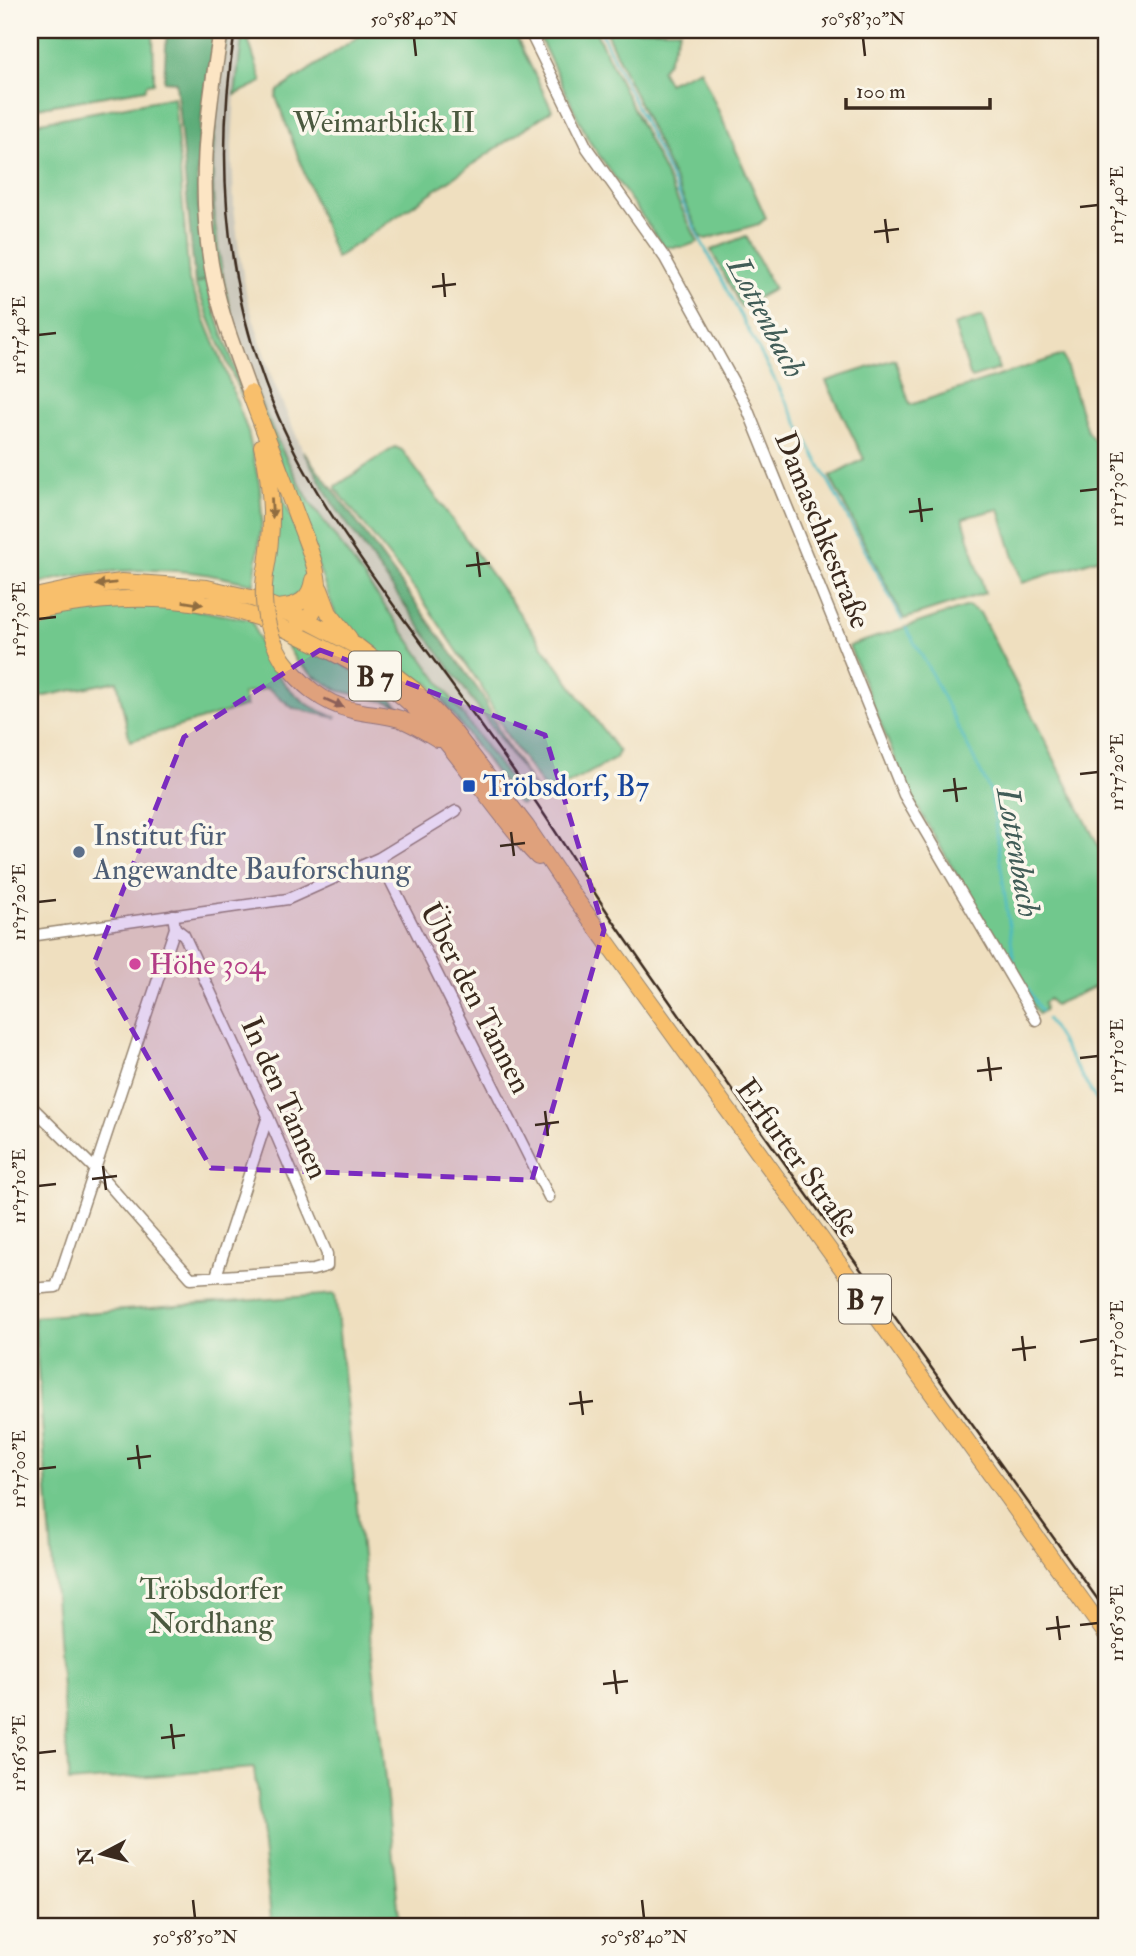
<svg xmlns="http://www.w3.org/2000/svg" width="1136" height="1956" font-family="'IM FELL Double Pica',serif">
	<rect width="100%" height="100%" fill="#fbf7ec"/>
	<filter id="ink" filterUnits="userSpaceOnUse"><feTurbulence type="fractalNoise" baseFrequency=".0143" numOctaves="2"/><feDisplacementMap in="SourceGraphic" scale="14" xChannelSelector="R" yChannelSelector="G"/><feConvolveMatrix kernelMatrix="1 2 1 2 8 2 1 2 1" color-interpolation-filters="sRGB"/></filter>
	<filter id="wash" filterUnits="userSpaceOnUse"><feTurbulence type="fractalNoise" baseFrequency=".00686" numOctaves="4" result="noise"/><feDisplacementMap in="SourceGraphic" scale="28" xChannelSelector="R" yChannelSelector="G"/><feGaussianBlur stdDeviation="1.57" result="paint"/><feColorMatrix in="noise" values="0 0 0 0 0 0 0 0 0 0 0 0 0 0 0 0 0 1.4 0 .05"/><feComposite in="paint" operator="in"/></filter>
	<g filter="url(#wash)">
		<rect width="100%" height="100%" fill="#efdfbf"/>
		<path fill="#c8c4b8" d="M228,30H243L235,95L232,147L234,206L239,250L247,298L271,376L303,451L333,504L537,791L524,800L310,502L287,463L265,411L233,315L221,262L215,211L213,159L216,107Z"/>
		<path fill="#71c88d" stroke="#567956" stroke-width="2" d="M30,30H153L154,83L147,84L145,89L30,109Z
			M226,30H228C222,72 214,114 213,157C209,276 250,400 310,502L524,800L525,802L522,804L518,803L437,693L427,682L422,685C392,667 361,645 337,619L228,317L213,250L210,136Z
			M243,30H245L262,82L235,95Z
			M368,30H513L552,110L336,258L276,97L278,91Z
			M536,30H595L698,242L684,247H664L589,141Z
			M605,30H680L667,63L661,70L668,83L700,69L766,218L759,224L706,239L701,237Z
			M174,97L189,281L221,359L248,432L260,487L262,520L254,584C233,580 211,574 190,572C136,567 82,572 30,585V124Z
			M746,236L774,289L741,307L711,250Z
			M206,280C215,321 235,357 242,398L195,284Z
			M982,316L999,369L971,378L954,325Z
			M1063,355L1087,431L1106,455V556L1022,583L999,509L963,518L985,593L904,619L830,477L864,459L826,381L895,359L910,405Z
			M395,447L402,450L619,752L615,759L552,793L546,791L508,737L481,686L422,599L336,489V486Z
			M280,490C292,521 313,558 303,592L287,600L274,597L269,592L274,491Z
			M163,604L252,620C261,652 278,683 306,703C315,710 327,713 337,718L293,708L268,688L243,694L246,706L130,741L117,681L30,699V620L83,609Z
			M968,606L980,613L1106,861V982L1054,1005L1049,999L1044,1002L1045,1010L1038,1014L909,793L849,646Z
			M280,633C322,653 367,673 399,706L388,702L340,691L314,676L296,661Z
			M335,1294L400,1926H272L254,1768L69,1782L34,1317Z"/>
		<path fill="#5cac78" stroke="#4c6b4b" stroke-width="2" d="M167,30H216C209,72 200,114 198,157C196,198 201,240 206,280L195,284L176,82L164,81Z
			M303,451L335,492L482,695L504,741L537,791L333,504Z"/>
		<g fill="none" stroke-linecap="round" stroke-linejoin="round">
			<path stroke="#4bbac1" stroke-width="2.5" d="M600,30L699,237L902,620
				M906,628L926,663L991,793L1015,968L1041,1011
				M1047,1019L1106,1116"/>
		</g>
	</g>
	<g filter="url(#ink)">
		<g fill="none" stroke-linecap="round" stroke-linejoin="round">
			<defs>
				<path id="street" d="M529,30L587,148L665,258L745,403L904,795L1036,1020
					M379,858L549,1197
					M30,936L288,899L379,858L456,811
					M30,1105L94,1168L191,1278L313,1270L327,1266V1254L268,1116L184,935L175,928L173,915
					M216,1276L268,1116
					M30,1289L56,1287L175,928"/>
				<path id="secondary" d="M221,30C207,116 196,193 214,280C222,319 237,356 250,393"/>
				<path id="primary" d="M250,393C265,433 281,473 296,514C304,536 321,572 318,596C316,609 309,620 297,626
					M262,446C273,490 274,530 265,575
					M320,589L329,613L349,638
					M30,598L81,587L122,582L207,588L255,599L306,620L358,647L414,690L453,731L526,826L567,887L1106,1634
					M278,608C298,606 310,601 313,580
					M30,612C105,595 182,592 256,617C281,626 305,638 328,650C364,668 397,688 424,717C466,760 496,814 538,857
					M283,660C301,684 322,703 352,710C368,714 384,714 400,719C414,724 426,732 438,739"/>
			</defs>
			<use href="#street" stroke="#95846e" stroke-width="13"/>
			<use href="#secondary" stroke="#95846e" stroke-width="17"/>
			<use href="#primary" stroke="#95846e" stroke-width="18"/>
			<use href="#street" stroke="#fff" stroke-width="10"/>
			<use href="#secondary" stroke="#fce5c4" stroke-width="14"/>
			<use href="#primary" stroke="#f8bf6c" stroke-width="16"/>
			<path stroke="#3b2a1e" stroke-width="2.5" d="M235,30C215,157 224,284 273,404C303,479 350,544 397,610C443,673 489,735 533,798C565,844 593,893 625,938C783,1164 946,1387 1106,1611"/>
			<defs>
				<path id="primary-bridge" d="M265,575C261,605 267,634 283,660"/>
			</defs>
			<use href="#primary-bridge" stroke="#95846e" stroke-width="18" stroke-linecap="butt"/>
			<use href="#primary-bridge" stroke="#f8bf6c" stroke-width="16"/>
		</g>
		<defs><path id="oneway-solid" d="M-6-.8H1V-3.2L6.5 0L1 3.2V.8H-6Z" transform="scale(1.75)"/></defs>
		<g fill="#906d41">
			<use href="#oneway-solid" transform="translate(272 508) rotate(87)"/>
			<use href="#oneway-solid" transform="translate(106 584) rotate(174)"/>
			<use href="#oneway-solid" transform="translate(193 603) rotate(9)"/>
			<use href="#oneway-solid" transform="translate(334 703) rotate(24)"/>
		</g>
	</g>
	<path fill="#7b2cbf" fill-opacity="0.2" stroke="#7b2cbf" stroke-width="5" stroke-dasharray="14 9" stroke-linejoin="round" d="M320,650L545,735L604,930L532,1180L211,1168L94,963L184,737Z"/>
	<path fill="none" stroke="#3b2a1e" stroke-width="2.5" d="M414,38L416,56M863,38L865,56M1080,207L1098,205M885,219L888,243M874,232L899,229M443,273L445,297M432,287L456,284M38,335L56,333M1080,491L1098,489M919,498L922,522M909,512L933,509M477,552L480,577M466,566L490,563M38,619L56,617M1080,774L1098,772M954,778L957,802M943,791L967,788M511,832L514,856M500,846L525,843M38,902L56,900M988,1057L991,1081M1080,1058L1098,1056M977,1071L1002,1068M545,1111L548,1136M535,1125L559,1122M103,1166L106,1190M92,1179L117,1176M38,1186L56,1184M1022,1336L1025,1361M1080,1342L1098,1339M1012,1350L1036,1347M580,1391L583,1415M569,1404L593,1401M137,1445L140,1469M127,1459L151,1456M38,1469L56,1467M1057,1616L1060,1640M1080,1625L1098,1623M1046,1629L1070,1626M614,1670L617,1694M603,1684L628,1681M171,1724L174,1749M161,1738L185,1735M38,1753L56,1751M193,1900L195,1918M642,1900L644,1918"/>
	<rect fill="#1a4fb4" stroke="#fbf7ec" stroke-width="2.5" x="462" y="779" width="14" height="14" rx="3.5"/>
	<circle fill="#5c6f8a" stroke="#fbf7ec" stroke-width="2.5" cx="79" cy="852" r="7"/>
	<circle fill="#d1479c" stroke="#fbf7ec" stroke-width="2.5" cx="135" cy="964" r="7"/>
	<g text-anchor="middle" stroke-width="7" stroke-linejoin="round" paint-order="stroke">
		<g fill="#fbf7ec" stroke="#75685c" stroke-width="2">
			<rect x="349" y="651.5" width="52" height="49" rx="5"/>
			<rect x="839" y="1274.5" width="52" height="49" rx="5"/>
		</g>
		<g font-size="28" font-weight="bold" fill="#3b2a1e">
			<text x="375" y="686">B 7</text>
			<text x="865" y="1309">B 7</text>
		</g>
		<g font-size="30" fill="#4b593f" stroke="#fbf7ec">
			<text x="384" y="132">Weimarblick II</text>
			<text x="211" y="1599">Tröbsdorfer<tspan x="211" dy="34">Nordhang</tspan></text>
		</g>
		<g font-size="30" fill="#3b2a1e" stroke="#fbf7ec">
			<text transform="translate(823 530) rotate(68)" y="10">Damaschkestraße</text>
			<text transform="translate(476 998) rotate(63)" y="10">Über den Tannen</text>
			<text transform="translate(285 1098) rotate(66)" y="10">In den Tannen</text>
			<text transform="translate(798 1158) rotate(54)" y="10">Erfurter Straße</text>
		</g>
		<g font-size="30" fill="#164399" stroke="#fbf7ec" text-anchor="start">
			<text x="483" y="796">Tröbsdorf, B7</text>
		</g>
		<g font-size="30" fill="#4e5e75" stroke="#fbf7ec" text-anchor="start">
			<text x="93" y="845">Institut für<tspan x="93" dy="34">Angewandte Bauforschung</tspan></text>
		</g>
		<g font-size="30" fill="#b23c85" stroke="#fbf7ec" text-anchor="start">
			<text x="149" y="974">Höhe 304</text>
		</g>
		<g font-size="32" font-style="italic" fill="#415c57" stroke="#fbf7ec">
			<text transform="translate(767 317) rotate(62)" y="11">Lottenbach</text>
			<text transform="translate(1019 852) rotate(80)" y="11">Lottenbach</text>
		</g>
	</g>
	<rect width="1136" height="1956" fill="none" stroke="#fbf7ec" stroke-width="77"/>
	<g transform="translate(102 1854) rotate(263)" stroke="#fbf7ec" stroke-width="5" paint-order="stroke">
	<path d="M0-5L12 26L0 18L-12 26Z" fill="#3b2a1e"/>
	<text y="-10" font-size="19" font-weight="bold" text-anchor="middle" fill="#3b2a1e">N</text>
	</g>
	<path d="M846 98v10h144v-10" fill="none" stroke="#3b2a1e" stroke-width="3.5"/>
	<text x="856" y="98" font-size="21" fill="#3b2a1e" stroke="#fbf7ec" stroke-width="5" paint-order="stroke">100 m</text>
	<rect x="38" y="38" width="1060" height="1880" fill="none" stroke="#3b2a1e" stroke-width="2.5"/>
	<g font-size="18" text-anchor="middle" fill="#3b2a1e">
		<text x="414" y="25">50°58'40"N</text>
		<text x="863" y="25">50°58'30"N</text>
		<text transform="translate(1117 205) rotate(-90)" y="6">11°17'40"E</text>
		<text transform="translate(19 335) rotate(-90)" y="6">11°17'40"E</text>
		<text transform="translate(1117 489) rotate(-90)" y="6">11°17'30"E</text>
		<text transform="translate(19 619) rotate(-90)" y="6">11°17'30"E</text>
		<text transform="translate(1117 772) rotate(-90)" y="6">11°17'20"E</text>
		<text transform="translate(19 902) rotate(-90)" y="6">11°17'20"E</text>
		<text transform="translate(1117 1056) rotate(-90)" y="6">11°17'10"E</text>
		<text transform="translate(19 1186) rotate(-90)" y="6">11°17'10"E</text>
		<text transform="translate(1117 1339) rotate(-90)" y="6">11°17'00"E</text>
		<text transform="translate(19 1469) rotate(-90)" y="6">11°17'00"E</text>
		<text transform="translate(1117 1623) rotate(-90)" y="6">11°16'50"E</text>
		<text transform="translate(19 1753) rotate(-90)" y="6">11°16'50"E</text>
		<text x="195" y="1943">50°58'50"N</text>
		<text x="644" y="1943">50°58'40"N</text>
	</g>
</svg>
